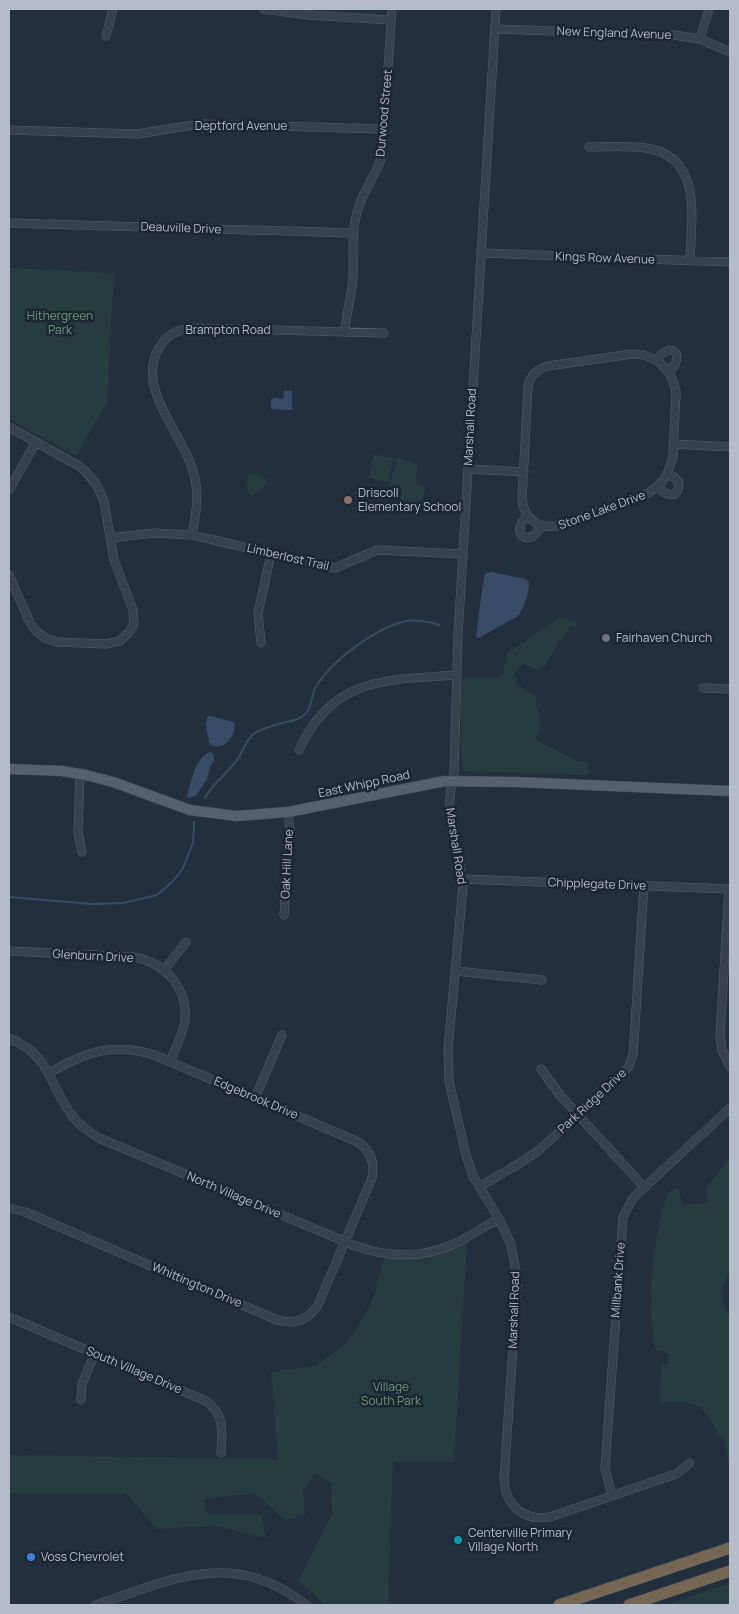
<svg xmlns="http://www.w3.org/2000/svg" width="739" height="1614" font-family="Manrope,sans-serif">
	<rect width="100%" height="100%" fill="#242f3e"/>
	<path fill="#263c3f" d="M9,268L114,273L107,403L76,456L9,419Z
		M374,454L393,458L388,482L369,478Z
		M398,457L418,465L415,483L426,488L419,507H398L402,488L389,485Z
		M253,474L266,479L267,483L259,492L251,495C244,490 248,483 248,476Z
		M562,618L577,623L575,627L570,626L562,640L560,639L545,667L541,665L538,670L525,664L521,665L513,675L516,679L515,683L535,696L541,728L535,739L579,762L589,764L587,775L463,771L461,754V678H496C508,673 503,663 508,653L556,620Z
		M730,1158V1270L721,1292L722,1302L730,1317V1472L725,1439L717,1435C708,1404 690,1399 660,1403L661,1366L662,1364L668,1365V1354L655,1350C647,1297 652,1242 668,1192L678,1187L683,1205L707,1203L706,1188Z
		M467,1241L454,1462H393L388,1605H323L321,1601L298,1581L332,1513L331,1483L316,1474L303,1490L305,1514L285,1520L256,1494L226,1496L204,1500L208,1515H261L266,1538L215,1526L157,1529L125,1493H9V1455L278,1459L271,1372L315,1366L348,1342L366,1313L373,1299L384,1258C414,1261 441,1255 467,1241Z
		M730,1583V1605H666Z"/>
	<path fill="#394c67" d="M284,391H292V410L271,409V399L276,398L283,399Z
		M491,572L526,579L529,582C529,594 525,606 518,616L479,638H477L476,636L483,583L485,574Z
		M208,716H210L234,722C238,735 222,755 209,743C209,734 203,726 208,716Z
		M212,752L214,756V760L210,767L207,779L196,796L188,798L187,796C191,782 196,754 212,752Z"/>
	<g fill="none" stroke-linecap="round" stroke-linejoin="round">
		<path stroke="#394c67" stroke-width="2" d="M205,798C213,782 230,772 239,757C244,748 247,738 256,732C263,729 271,726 278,724C287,721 300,721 306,713C313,706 311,693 317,685C333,660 373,630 402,622C413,619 429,621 439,625
			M9,897L91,904L123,903L157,895L173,881L183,868L193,843L194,822"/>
		<defs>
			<path id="minor" d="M264,9L309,15L391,20
				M496,9L458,635L454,773C449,793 448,812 452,832C456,850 462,867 463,886L448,1049L449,1081L466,1155L473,1176L499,1219L511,1245L516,1271L517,1287L504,1480C506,1506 523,1521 550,1517L676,1474L690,1463
				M495,29L674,35L700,39L730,52
				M106,36L113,9
				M700,39L709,9
				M9,130L137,134L200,124L384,129
				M589,147C609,147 631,145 651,149C703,160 691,221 690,260
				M9,223L354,233
				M481,253L730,262
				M345,331C346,313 352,296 353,278C354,256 351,234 357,212C362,192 376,176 382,156L392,9
				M632,354C656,354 672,369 676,392L673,457L667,474L663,481L650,492L640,497L557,526C538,529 524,519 522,499L528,387C530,375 537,369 548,366Z
				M657,360C670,340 687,354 669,372
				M9,427L79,466L85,471L96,484L104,501L114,560L133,610L134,623L130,631L120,641L106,644L57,642L45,638L35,630L30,623L9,575
				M673,444L730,447
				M468,469L524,472
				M658,487C667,496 678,500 679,483L674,477L667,474
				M9,490L36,442
				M527,516C509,533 529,550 541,526
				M192,535C196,514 200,493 193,471C183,434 135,388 159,348C166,335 179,329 193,328L384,333
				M110,538L154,533L192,535L335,568L377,550L462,554
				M261,643L258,613L271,554
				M703,688L730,689
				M299,750C332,677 386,680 456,675
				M80,774L78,832L82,852
				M463,879L730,889
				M729,889L720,1036L722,1050L730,1066
				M284,915L290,829L288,812
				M9,951L135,957C167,964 191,991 184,1025C181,1037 175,1050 170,1062
				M164,970L186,942
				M456,971L542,980
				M9,1038C53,1056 49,1088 74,1118C81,1127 90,1132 99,1138L353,1245C388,1258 424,1259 458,1242C472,1235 485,1226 499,1219
				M541,1069L559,1094L644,1187
				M255,1098L282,1035
				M479,1187L520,1163L538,1151L622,1075L629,1066L633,1055L644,886
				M9,1208L25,1212L277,1320C294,1325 308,1320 318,1305L372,1178C375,1162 370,1149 356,1141L154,1055C112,1042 86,1052 49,1073
				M9,1317L206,1401C225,1414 222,1433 221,1453
				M81,1400L82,1384L95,1353
				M612,1496L605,1468L623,1217L633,1198L730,1108
				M96,1605C172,1579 234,1548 306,1605"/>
			<path id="major" d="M9,769L62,771L86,775L113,782L190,810L236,816L288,812L445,781L516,782L730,791"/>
			<path id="highway" d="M559,1605L730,1548
				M629,1605L730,1571"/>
		</defs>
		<use href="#minor" stroke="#565f6c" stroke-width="9"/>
		<use href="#major" stroke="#414a57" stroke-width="11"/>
		<use href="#highway" stroke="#434c59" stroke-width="12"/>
		<use href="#minor" stroke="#38414e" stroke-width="8"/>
		<use href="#major" stroke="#56606e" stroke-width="10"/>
		<use href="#highway" stroke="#746855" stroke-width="11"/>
	</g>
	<circle fill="#8d6e63" stroke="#1d2633" stroke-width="2" cx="348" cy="500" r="5"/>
	<circle fill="#6b7280" stroke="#1d2633" stroke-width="2" cx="606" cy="638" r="5"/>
	<circle fill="#0f9aa8" stroke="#1d2633" stroke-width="2" cx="458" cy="1540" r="5"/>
	<circle fill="#3f7fe0" stroke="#1d2633" stroke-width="2" cx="31" cy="1557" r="5"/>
	<g text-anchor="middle" stroke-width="5" stroke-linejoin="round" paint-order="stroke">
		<g font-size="12" fill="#b4bcc9" stroke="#1d2633">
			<text transform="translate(614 33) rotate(2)" y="4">New England Avenue</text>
			<text transform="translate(384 113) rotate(-85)" y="4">Durwood Street</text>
			<text x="241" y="130">Deptford Avenue</text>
			<text transform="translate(181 228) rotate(2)" y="4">Deauville Drive</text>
			<text transform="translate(605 258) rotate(2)" y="4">Kings Row Avenue</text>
			<text x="228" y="334">Brampton Road</text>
			<text transform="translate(470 427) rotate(-87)" y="4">Marshall Road</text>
			<text transform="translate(602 510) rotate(-20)" y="4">Stone Lake Drive</text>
			<text transform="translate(288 557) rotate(13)" y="4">Limberlost Trail</text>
			<text transform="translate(364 784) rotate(-12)" y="4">East Whipp Road</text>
			<text transform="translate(456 846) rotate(81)" y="4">Marshall Road</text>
			<text transform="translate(287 864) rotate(-87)" y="4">Oak Hill Lane</text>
			<text transform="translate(597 884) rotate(2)" y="4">Chipplegate Drive</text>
			<text transform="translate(93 956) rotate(3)" y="4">Glenburn Drive</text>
			<text transform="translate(256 1098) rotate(23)" y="4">Edgebrook Drive</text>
			<text transform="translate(592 1101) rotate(-43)" y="4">Park Ridge Drive</text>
			<text transform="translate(234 1195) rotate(23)" y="4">North Village Drive</text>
			<text transform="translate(618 1280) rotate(-86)" y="4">Millbank Drive</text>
			<text transform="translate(197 1285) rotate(23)" y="4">Whittington Drive</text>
			<text transform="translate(514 1310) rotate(-88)" y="4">Marshall Road</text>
			<text transform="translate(134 1370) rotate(23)" y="4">South Village Drive</text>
		</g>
		<g font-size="12" fill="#6b9a76" stroke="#1d2633">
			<text x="60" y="320">Hithergreen<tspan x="60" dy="14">Park</tspan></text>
			<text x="391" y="1391">Village<tspan x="391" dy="14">South Park</tspan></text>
		</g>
		<g font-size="12" fill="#b4bcc9" stroke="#1d2633" text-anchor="start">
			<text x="358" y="497">Driscoll<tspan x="358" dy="14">Elementary School</tspan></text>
			<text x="616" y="642">Fairhaven Church</text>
			<text x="468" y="1537">Centerville Primary<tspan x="468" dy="14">Village North</tspan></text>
			<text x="41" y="1561">Voss Chevrolet</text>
		</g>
	</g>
	<rect width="739" height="1614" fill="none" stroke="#b4bcc9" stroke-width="20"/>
</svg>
